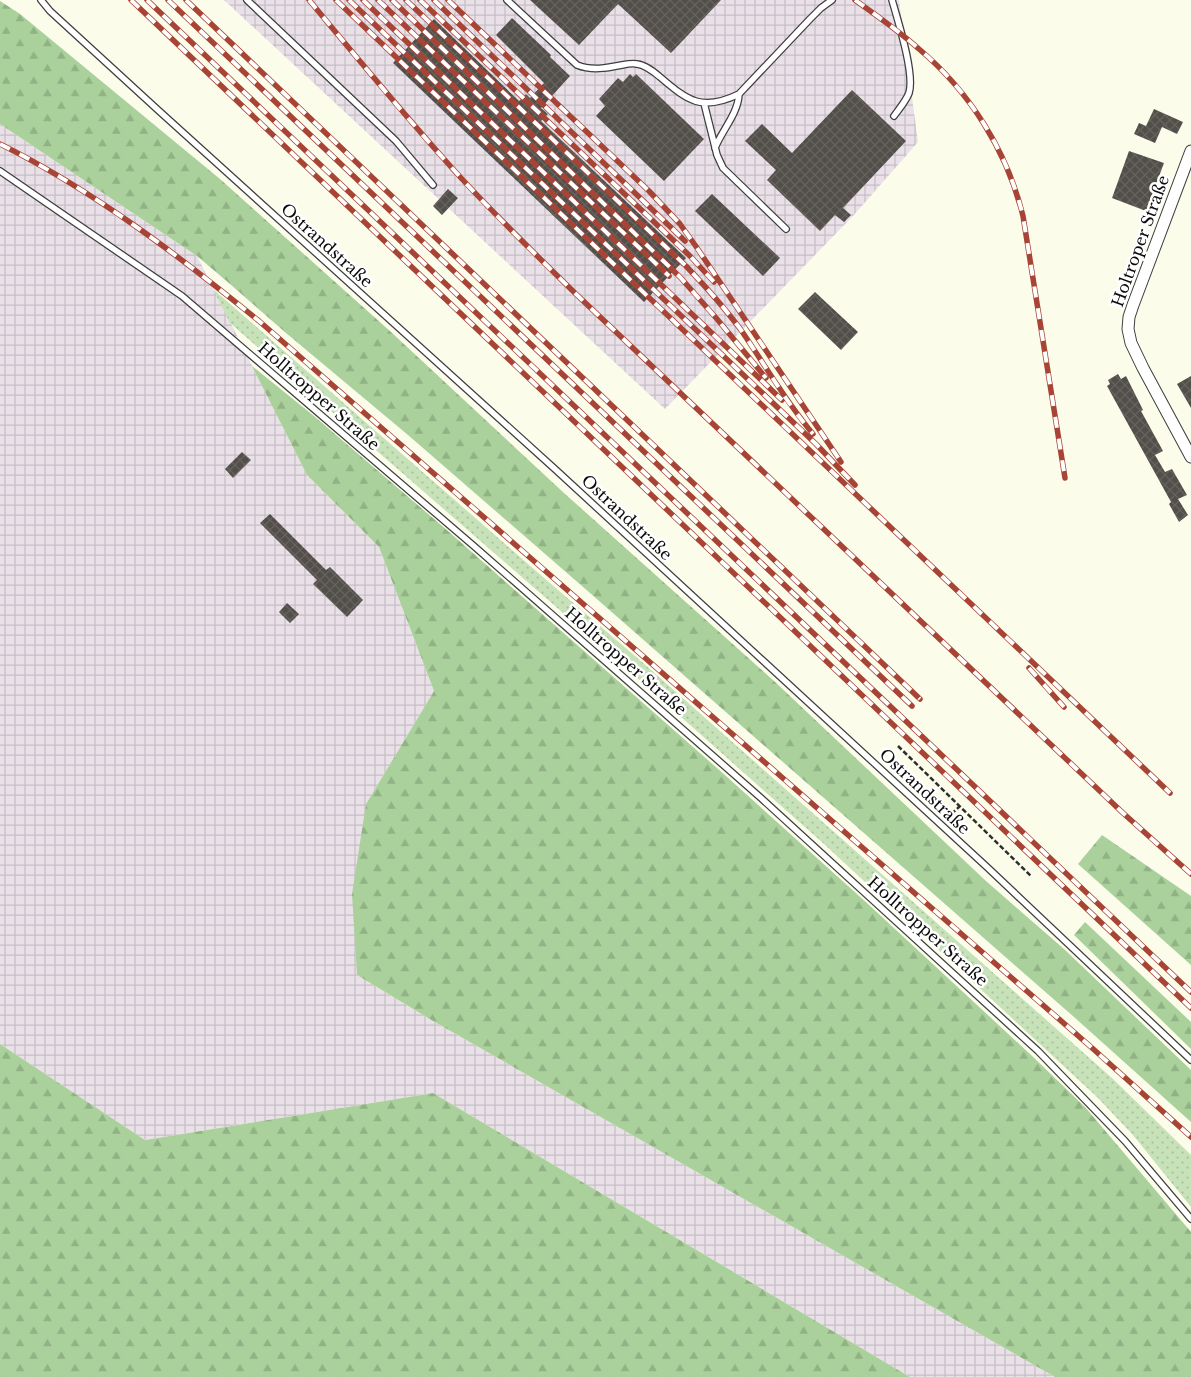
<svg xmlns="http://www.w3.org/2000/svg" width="1191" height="1377" font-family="'Libre Baskerville',serif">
	<defs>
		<pattern id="industrial-grid" width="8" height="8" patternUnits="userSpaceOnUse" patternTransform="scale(1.25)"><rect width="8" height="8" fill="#e9e0e8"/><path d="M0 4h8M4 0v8" fill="none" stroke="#c6bfc6"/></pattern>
		<pattern id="grass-dots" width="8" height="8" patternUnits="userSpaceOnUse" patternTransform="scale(1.25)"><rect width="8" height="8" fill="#c7e2b9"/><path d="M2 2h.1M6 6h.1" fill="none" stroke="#aac19e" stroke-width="1.8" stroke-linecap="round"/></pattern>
		<pattern id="forest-firs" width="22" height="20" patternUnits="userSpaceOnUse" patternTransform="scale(1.25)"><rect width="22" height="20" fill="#aad19b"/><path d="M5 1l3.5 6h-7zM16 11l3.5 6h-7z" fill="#91b284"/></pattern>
		<pattern id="building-cross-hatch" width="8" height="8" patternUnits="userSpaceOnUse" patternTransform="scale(1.25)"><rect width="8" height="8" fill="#524e49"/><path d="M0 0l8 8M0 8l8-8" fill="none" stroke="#66635f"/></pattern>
	</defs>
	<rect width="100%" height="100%" fill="#fcfceb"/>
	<path fill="url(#industrial-grid)" d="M224,0H899L918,142L853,216L665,409Z
		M0,124L197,256L307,475L379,547L434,691L366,804L357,975L433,1021L1055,1377H910L433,1093L145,1140L0,1044Z"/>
	<path fill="url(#grass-dots)" d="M213,289L543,577L642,662L1112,1078L1191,1155V1207L1133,1135L1097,1097L824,844L609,653L230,323Z"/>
	<path fill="url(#forest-firs)" d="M0,1L20,14L220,179L391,332L564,493L774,681L986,881L1064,949L1191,1070V1122L1074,1017L590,593L408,435L286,333L230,284L197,256L0,124Z
		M252,366L314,416L448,531L726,776L868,904L1030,1054L1085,1107L1191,1232V1377H1055L433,1021L357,975L352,894L366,804L434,691L379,547L307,475Z
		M1102,835L1191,896V965L1078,864Z
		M1085,922L1191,1022V1049L1074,935Z
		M0,1044L145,1140L433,1093L910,1377H0Z"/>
	<path fill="url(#building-cross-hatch)" d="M530,0H721L671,53L618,4L579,45Z
		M512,18L551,55L550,57L570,76L541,108L548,114L541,121L686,258L644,302L393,63L434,19L519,101L526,94L530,98L544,83L496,35Z
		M630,74L633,77L636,74L704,139L664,181L596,116L605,106L599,99L618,78L623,82Z
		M852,90L906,141L843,208L851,215L844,222L835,215L820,231L767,180L776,170L745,141L762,124L792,153Z
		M1154,109L1183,122L1177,134L1162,127L1155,143L1134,134L1139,123L1146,126Z
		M1129,151L1164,163L1146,211L1112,198Z
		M448,189L458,198L442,215L433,206Z
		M712,194L780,258L763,276L695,211Z
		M815,292L858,332L841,350L798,309Z
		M1118,374L1121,379L1126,376L1143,410L1141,411L1163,451L1155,455L1165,472L1172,469L1187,495L1178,499L1188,515L1179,522L1169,504L1171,502L1107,386L1110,384L1108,380Z
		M1191,376V408L1177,384Z
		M242,452L251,460L233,478L225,469Z
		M270,514L326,570L330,567L363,600L347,617L313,584L317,580L260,523Z
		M287,603L299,614L290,623L279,612Z"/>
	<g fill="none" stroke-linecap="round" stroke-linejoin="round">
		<defs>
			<path id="lane" d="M41,0L50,11L158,110L556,470L988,868L1191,1060
				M247,0L396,141L433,185
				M507,0L577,65C592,71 607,68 622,65C627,64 633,63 637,64C646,65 654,72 660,77C688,101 702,112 739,94L810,19L821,8L832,0
				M892,0C898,21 915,74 909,93C906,101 899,109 894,116
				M704,103L717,155L723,168L786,229
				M715,148C722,130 738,114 739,94
				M0,171L182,296L475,547L761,798L1038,1051L1125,1141L1191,1219"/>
			<path id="street" d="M1191,151L1133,305L1129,317L1128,329L1131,343L1143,368L1191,457"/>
		</defs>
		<use href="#lane" stroke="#3e3e3e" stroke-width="8"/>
		<use href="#street" stroke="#3e3e3e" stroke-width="13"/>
		<path stroke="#2d2d2d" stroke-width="2.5" stroke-dasharray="5 2.5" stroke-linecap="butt" d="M898,746L1032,877
			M946,819L960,806"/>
		<use href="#lane" stroke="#fff" stroke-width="5.5"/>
		<use href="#street" stroke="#fff" stroke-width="11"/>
		<defs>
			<path id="rail" d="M131,0L1191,1008
				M147,0L1191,992
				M168,0L912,706
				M186,0L920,699
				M309,0C359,60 409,121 462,179C499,219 538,257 577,295L1123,813L1191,874
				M336,0L1170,793
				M349,0L816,444L855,485
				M363,0L782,400
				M378,0L669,276
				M392,0L680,277L717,319L766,378
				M406,0L686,266C705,286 724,307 741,330C765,365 786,402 813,434
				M420,0L690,256L714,282
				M434,0L685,241
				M448,0L649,191L680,224L695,245L841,462
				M855,0C877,16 899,31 919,49C970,92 1007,151 1023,216L1065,478
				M0,144C94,191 178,255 259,321L1091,1047L1191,1137
				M1029,668L1064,707"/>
		</defs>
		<use href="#rail" stroke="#a84435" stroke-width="5.5"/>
		<use href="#rail" stroke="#fff" stroke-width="4" stroke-dasharray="11" stroke-linecap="butt"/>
	</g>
	<g text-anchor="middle" stroke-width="5" stroke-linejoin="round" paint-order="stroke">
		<g font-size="16" fill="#0b0b0b" stroke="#fff">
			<text transform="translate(1140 241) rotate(-70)" y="6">Holtroper Straße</text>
			<text transform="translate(327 245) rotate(42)" y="6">Ostrandstraße</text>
			<text transform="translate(319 396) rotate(41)" y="6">Holltropper Straße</text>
			<text transform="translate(627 517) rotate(43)" y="6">Ostrandstraße</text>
			<text transform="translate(626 661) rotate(41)" y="6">Holltropper Straße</text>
			<text transform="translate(925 791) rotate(43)" y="6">Ostrandstraße</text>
			<text transform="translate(928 931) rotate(42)" y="6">Holltropper Straße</text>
		</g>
	</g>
</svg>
